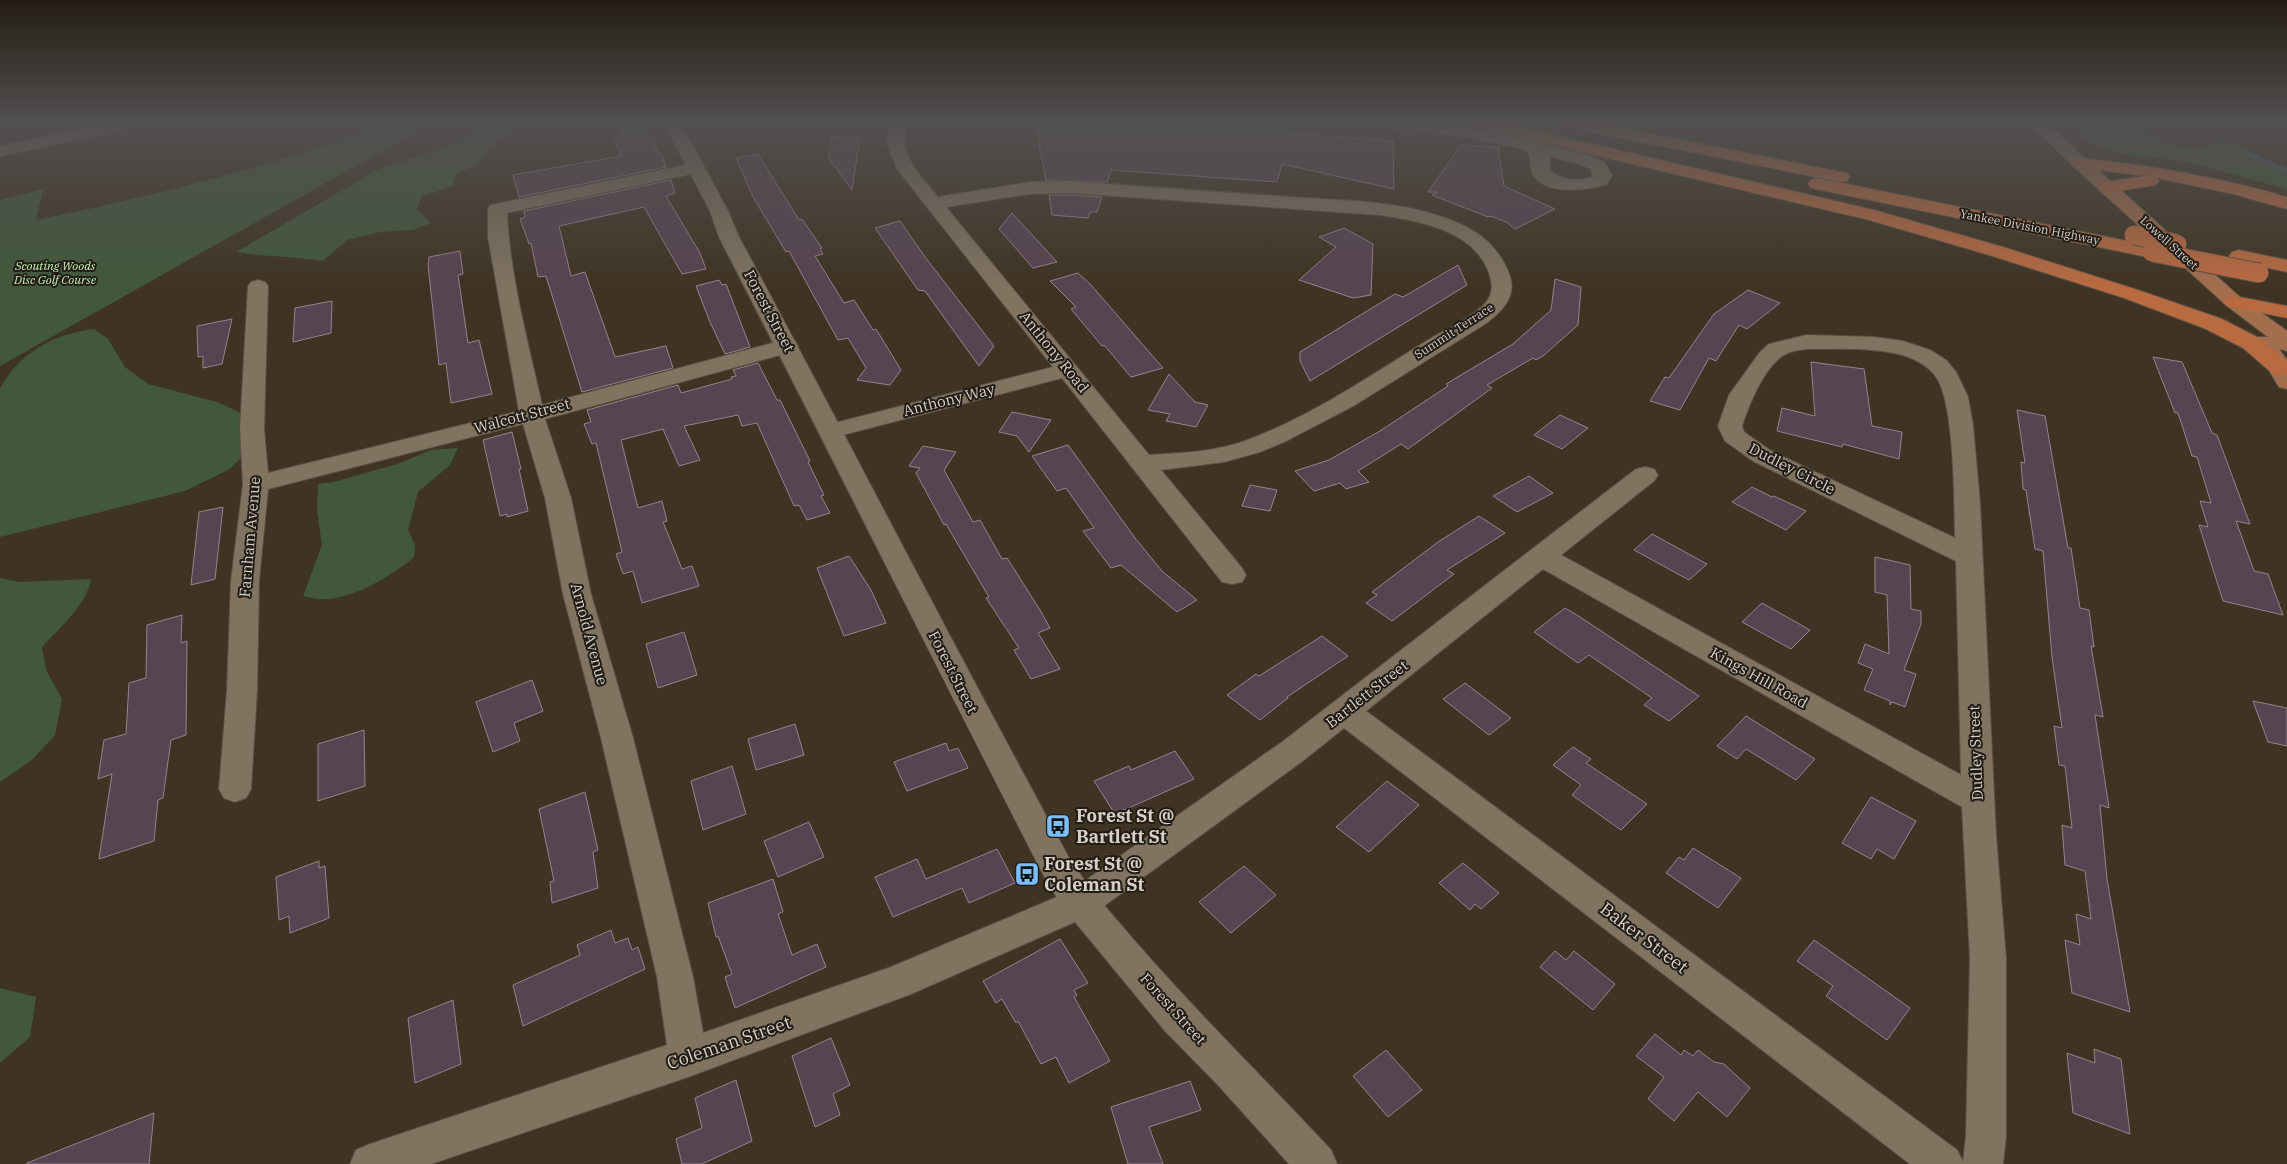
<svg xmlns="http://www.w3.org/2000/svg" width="2287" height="1164" font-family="'IBM Plex Serif',serif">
	<rect width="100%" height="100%" fill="#3f3423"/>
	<path fill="#42583b" d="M390,123H432L0,366V200L43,189L36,220C155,196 276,165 390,123Z
		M506,123H554C533,126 507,130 491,145C486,151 484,159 477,164C465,173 455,167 453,186L421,197L417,210L431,223L413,230L380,232L347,240L323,261C294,256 265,257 236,252L379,169L444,148L464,137Z
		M2100,125C2115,125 2129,126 2142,131C2160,137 2176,151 2196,150C2206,149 2212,142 2221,139L2237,145L2287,172V189C2255,180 2222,171 2190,163C2151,155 2108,159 2076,133L2081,127Z
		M94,329L108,339L125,367L148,384L217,402L248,416L256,442L230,469L185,491L0,537V388C21,352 53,334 94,329Z
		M458,448L450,465L418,492L408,530L415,545L414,557C392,576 352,600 322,599C316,599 309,597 303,596L322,545L317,511L318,484L334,482L397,464L431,450Z
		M0,578L20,582L91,579C86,606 60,627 42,647L46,670L62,699L55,735L33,759L0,782Z
		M0,988L36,997L30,1037L0,1063Z"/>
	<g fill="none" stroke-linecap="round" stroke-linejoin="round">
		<path stroke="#455c5c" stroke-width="5" d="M2239,150L2287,171"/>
	</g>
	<path fill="#564450" stroke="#978290" d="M1035,123H1177V125L1393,141L1394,189L1282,164L1277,182L1111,170L1107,182L1046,180Z
		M646,126L658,154L661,153L666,167L519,197L513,175L621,156L614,138L623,136L621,131Z
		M860,136L852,190L828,157L832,137Z
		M1461,145L1498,147L1504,186L1555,209L1515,229L1506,222L1491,216L1488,217L1432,195L1438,192H1428Z
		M758,154L799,220L802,219L822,248L820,249L823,254L815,256L844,303L854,300L873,330L876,329L901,370L890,385L857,380L866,368L848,338L838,340L789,251L786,252L753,197L736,158Z
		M671,180L675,193L666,196L700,253L706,269L682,274L644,207L559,226L571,276L585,272L615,357L666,346L673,368L582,392L546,276L538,277L531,243L529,244L520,219L525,217L524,211Z
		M1049,195H1072L1102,197L1097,212H1090L1088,218L1052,215Z
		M1012,213L1057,262L1033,268L999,229Z
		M900,221L925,257L994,346L979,366L925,291L918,290L875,228Z
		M1344,228L1373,244L1371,295L1353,298L1299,280L1336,247L1319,237Z
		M460,251L463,274L458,275L468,343L479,340L492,394L451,403L446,363L439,365L428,265L429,257Z
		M1458,265L1467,285L1310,381L1300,361V352L1395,294L1403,297Z
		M1078,273L1091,285L1163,368L1131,377L1104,345L1102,346L1071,309L1076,307L1050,281Z
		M1555,279L1581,287L1578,325L1543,356L1536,360L1533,358L1487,385L1492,388L1408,449L1401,444L1358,471L1369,482L1346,489L1340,483L1314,491L1295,471L1329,460L1380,431L1448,386L1446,384L1513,344L1551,310Z
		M719,280L722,285L726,284L750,347L725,354L710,322L696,286Z
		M1748,290L1780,303L1747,329L1739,325L1716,361L1709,358L1680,410L1650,401L1665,377L1669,378L1714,314Z
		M332,301L331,333L293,342L295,308Z
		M232,319L222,364L203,368V356L198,357L197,326Z
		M2153,357L2182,362L2212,433L2217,435L2250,524L2236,521L2254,571L2268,574L2283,615L2223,601L2199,525L2208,527L2200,501L2211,503L2197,457L2192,456L2178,413H2175Z
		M1811,362L1864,369L1872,426L1902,432L1899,459L1843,444L1842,447L1777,431L1782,408L1815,416Z
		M758,363L777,400H780L810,461L808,462L824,495L821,496L830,513L807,520L799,505L794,506L757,423L742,426L738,415L684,426L700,460L679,466L663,429L621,440L638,508L662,501L667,521L663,522L682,569L692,566L699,586L642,603L633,571L623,574L616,554L622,552L596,443L592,444L584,424L591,422L587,410L678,385L681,393L732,379L731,377L736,376L733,370Z
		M1169,374L1195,402L1208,405L1196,427L1166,421L1170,414L1148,410Z
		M2017,410L2045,416L2068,548H2071L2080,608L2089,610L2094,647L2091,646L2103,717L2095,715L2109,808L2100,805L2107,879L2130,1012L2072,993L2065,940L2080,945L2076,914L2091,919L2085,871L2065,865L2062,825L2072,828L2065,766L2059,765L2054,726L2062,728L2052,657L2043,551L2035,549L2026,490L2023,489L2021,462L2025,463Z
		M1012,412L1051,420L1029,452L1017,436L999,432Z
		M1560,415L1588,428L1562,449L1534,435Z
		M512,432L521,469H519L528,511L507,517V514L500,516L483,440Z
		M1068,445L1135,538L1162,571L1197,600L1177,612L1121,565L1111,568L1083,531L1094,528L1066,488L1057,491L1032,456Z
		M923,446L956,452L944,470L973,522L980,520L1002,559L1007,558L1040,610L1050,628L1038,633L1060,669L1031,679L1014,650L1019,648L986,598L989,597L946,524L944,525L916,473L920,468L909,466Z
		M1529,476L1553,493L1517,512L1493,496Z
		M1250,485L1277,490L1270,511L1242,506Z
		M1752,487L1772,497L1774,496L1806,511L1786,530L1732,502Z
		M223,507L215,579L191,585L199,512Z
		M1479,516L1505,533L1447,570L1454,574L1392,621L1366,603L1377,595L1372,592L1438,542Z
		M1652,534L1707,564L1689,580L1634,550Z
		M849,556L871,590L886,623L844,636L817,568Z
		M1875,557L1910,565L1911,609L1921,611V624L1904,670L1916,674L1905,707L1892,702L1890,705V701L1864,690L1873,669L1858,663L1865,644L1889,654L1887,595L1875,592Z
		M1762,603L1810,630L1791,649L1742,622Z
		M1565,608L1580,617L1699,696L1669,721L1644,705L1652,698L1589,655L1578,663L1534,632Z
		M182,615L181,643L187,641L186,735L171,740L163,798L158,800L154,841L99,859L112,774L98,779L104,740L126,734L129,683L146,678L147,625Z
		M684,632L697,675L658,688L646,644Z
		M1322,636L1348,656L1287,697L1288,698L1260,720L1227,695L1256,674L1259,676Z
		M532,680L543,711L514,723L520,741L493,752L476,702Z
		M1465,683L1511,718L1489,735L1443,699Z
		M2253,701L2287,708V746L2268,742Z
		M1746,716L1815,759L1796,780L1746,749L1737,759L1717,746Z
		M795,724L804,755L756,770L748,739Z
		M364,730L365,786L318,801V744Z
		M946,743L949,751L958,748L968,768L907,791L894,762Z
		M1573,747L1591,759L1586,763L1647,804L1621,830L1572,795L1581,785L1553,765Z
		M1175,751L1194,779L1115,814L1094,781L1129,766L1131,770Z
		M732,766L746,814L703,830L691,781Z
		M1387,781L1419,805L1369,852L1336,827Z
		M585,792L598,850L593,852L598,888L552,903L550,882L554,881L539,809Z
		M1871,797L1916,821L1894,859L1877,849L1871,859L1842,843Z
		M809,822L824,857L778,877L764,841Z
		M1693,848L1741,878L1718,908L1666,873L1679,857L1684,860Z
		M997,849L1015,883L969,903L962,888L893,917L875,877L917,859L926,879Z
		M319,861V868L325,866L329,918L290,933L289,916L279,920L276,877Z
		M1463,863L1499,893L1481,909L1475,904L1470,910L1439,883Z
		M1244,866L1276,895L1231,933L1199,902Z
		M773,879L783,912L778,914L792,955L817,944L826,967L735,1008L725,977L732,974L718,936L716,937L708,903Z
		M611,930L615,943L628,938L632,950L638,947L645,969L523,1026L513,985L580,955L577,945Z
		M1060,939L1088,983L1074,990L1077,995L1074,997L1110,1061L1069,1083L1056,1057L1041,1064L1018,1021L1016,1023L1002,999L996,1003L983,981Z
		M1814,940L1910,1008L1887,1040L1826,996L1833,986L1797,961Z
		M1555,951L1566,960L1574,951L1615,984L1593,1010L1540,967Z
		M453,1000L461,1064L415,1083L408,1018Z
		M1655,1034L1681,1055L1684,1050L1693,1056L1698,1050L1714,1062L1724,1064L1750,1088L1727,1117L1698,1092L1674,1121L1648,1099L1664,1077L1636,1056Z
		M831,1038L850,1085L833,1094L840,1115L815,1127L792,1056Z
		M2094,1049L2121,1059L2130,1134L2073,1113L2067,1053L2095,1063Z
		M1386,1050L1422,1090L1388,1117L1353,1076Z
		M736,1080L752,1141L702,1164H682L676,1139L702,1128L695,1098Z
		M1190,1081L1201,1110L1149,1127L1163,1164H1128L1111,1107Z
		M154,1113L149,1164H27V1163Z"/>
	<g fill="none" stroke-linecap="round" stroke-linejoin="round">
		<defs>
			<path id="street" d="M891,123H908C894,151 922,177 938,197L1029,182L1072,181C1145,187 1218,192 1291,197C1346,201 1406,200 1458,223C1482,233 1498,248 1508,271C1519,295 1503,311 1485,324L1355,405L1284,442L1260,452L1224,462L1161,470L1242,568L1246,575L1242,582L1232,584L1222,582L1062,378L831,438L823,436L819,431L823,426L1053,367L897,169L886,141ZM1072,193L1380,215C1418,221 1469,229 1487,268C1491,277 1494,288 1489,298C1482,313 1443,331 1428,340C1368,377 1309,418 1242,442C1212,452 1180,453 1149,455L946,207L1029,194Z
				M1375,123H1446L1479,129L1588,155L1604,162L1612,175L1607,184C1588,191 1538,197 1531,169C1529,162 1533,154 1524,150C1515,147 1506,146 1497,144C1460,134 1422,131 1383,128L1377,127ZM1548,156L1576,163L1591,169L1593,177C1580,181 1560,181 1550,170V159Z
				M695,163L701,164L704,168L701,172L507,213C510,277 528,342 542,405L787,339L795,341L798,346L795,351L545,419L571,498L591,594L633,738L693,977L703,1033L891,967L1069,892L1282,742L1636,469L1645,467L1654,469L1658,475L1654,481L1561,555L1961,775L1956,561L1753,461L1725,441L1718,426L1729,395L1760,352L1769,344L1807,335L1874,337L1903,341L1930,350L1946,360L1956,372L1968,397L1973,425L1980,503L1996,835L2006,959V1136L2003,1164H1910L1344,728L1304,760L1093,914L911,994L688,1077L431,1164H350L356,1150L370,1144L667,1045L657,977L601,738L563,594L545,498L523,424L268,489L259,581L257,690L251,789L246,798L235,802L224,798L219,789L227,690L231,581L243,484L240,429L248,286L251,282L258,280L265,282L268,286L264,429L268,473L519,411L488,237V209L490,205ZM1807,349C1837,349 1869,347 1898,354C1912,357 1928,365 1936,377C1955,404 1954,503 1955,538L1771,451L1744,432L1742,426C1749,405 1764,367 1784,355C1790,351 1800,350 1807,349ZM1543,569L1962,807L1970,959L1966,1136L1963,1162L1957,1150L1366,711Z"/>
			<path id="secondary" d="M107,123H141L139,127L133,128L0,156V146Z
				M664,123H681L728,211L739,237C850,443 956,651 1068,856C1089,889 1115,918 1141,948C1202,1018 1268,1082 1331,1150L1337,1164H1289L1218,1085L1165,1031L1062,906L1044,876C934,664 829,449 719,237L710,211Z
				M2029,123H2047L2086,159L2089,163L2086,167H2074Z"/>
			<path id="primary" d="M2080,158L2086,159L2241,298L2287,331V351L2279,349L2287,360V389L2279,387L2252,342L2255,337H2268L2227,306L2074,167L2071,163L2074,159Z"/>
			<path id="highway" d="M1472,123H1503L1874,210L2003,247L2138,290L2222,319L2259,338L2287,362V373L2280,375L2272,373L2243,348L2206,329L2124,298L1989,255L1869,220L1480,128L1474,127Z
				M1562,123H1598L1841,172L1847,173L1850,177L1847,181L1841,182L1570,128L1564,127Z
				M2080,158C2150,165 2219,177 2287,197V209L2233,194L2157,178L2159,181L2156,185L2107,193L2100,191L2098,187L2100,183L2144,176L2074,167L2071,163L2074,159Z
				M1817,178L2152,246L2159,248L2162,252L2159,256L2152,258L1811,188L1808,184L1811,180Z
				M2239,250L2287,260V272L2232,260L2229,256L2232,252Z
				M2234,296L2287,306V318L2227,306L2223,302L2227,298Z"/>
		</defs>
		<use href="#street" stroke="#5b5143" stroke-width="2"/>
		<use href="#secondary" stroke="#5b5143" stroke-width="2"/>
		<use href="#primary" stroke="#5b5143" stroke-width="2"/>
		<use href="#highway" stroke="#5b5143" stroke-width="2"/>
		<use href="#street" fill="#807461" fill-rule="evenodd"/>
		<use href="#secondary" fill="#807461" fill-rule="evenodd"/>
		<use href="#primary" fill="#a26e4e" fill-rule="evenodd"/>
		<use href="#highway" fill="#b96a41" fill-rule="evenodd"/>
		<defs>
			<path id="highway-bridge" d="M2134,235L2177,244
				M2152,252L2259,273"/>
		</defs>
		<use href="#highway-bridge" stroke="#5b5143" stroke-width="21" stroke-linecap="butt"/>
		<use href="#highway-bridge" stroke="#b96a41" stroke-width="19"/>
	</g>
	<linearGradient id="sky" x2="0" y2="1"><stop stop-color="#231d13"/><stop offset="0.43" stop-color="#525050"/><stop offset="1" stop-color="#525050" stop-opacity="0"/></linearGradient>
	<rect width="2287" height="286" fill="url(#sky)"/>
	<defs>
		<symbol id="bus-square" viewBox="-11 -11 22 22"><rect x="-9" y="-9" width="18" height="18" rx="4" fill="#7cbef9" stroke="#211c15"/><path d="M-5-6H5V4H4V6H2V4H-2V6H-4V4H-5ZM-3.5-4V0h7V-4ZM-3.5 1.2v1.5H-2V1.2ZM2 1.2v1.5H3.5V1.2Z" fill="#111"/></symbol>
	</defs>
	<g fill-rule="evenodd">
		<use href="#bus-square" x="1044" y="812" width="28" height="28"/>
		<use href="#bus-square" x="1013" y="860" width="28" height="28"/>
	</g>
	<g text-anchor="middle" stroke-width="4" stroke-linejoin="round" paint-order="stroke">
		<g font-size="12" fill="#d7d0c6" stroke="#211c15">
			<text transform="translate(2030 227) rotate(11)" y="4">Yankee Division Highway</text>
			<text transform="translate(2169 243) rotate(42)" y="4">Lowell Street</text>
			<text transform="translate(1454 331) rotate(-33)" y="4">Summit Terrace</text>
		</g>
		<g font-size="12" font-style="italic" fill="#c5f3b5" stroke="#211c15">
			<text x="55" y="270">Scouting Woods<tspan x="55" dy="14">Disc Golf Course</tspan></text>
		</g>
		<g font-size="15" fill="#d7d0c6" stroke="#211c15">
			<text transform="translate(769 311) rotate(62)" y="5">Forest Street</text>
			<text transform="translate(1054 352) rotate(51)" y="5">Anthony Road</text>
			<text transform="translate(949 400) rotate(-14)" y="5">Anthony Way</text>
			<text transform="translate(522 416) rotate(-15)" y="5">Walcott Street</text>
			<text transform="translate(1792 469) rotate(27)" y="5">Dudley Circle</text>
			<text transform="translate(250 537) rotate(-85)" y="5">Farnham Avenue</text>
			<text transform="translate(589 634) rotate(75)" y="5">Arnold Avenue</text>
			<text transform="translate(953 672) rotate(63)" y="5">Forest Street</text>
			<text transform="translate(1759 678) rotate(29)" y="5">Kings Hill Road</text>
			<text transform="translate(1367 694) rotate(-38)" y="5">Bartlett Street</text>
			<text transform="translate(1976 753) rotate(-92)" y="5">Dudley Street</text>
			<text transform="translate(1173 1009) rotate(48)" y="5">Forest Street</text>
		</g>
		<g font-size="18" font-weight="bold" fill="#d7d0c6" stroke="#211c15" text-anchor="start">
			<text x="1076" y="822">Forest St @<tspan x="1076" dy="21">Bartlett St</tspan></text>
			<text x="1044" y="870">Forest St @<tspan x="1044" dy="21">Coleman St</tspan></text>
		</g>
		<g font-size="18" fill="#d7d0c6" stroke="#211c15">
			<text transform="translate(1644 938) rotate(37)" y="6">Baker Street</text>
			<text transform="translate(729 1043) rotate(-19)" y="6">Coleman Street</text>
		</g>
	</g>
</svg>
